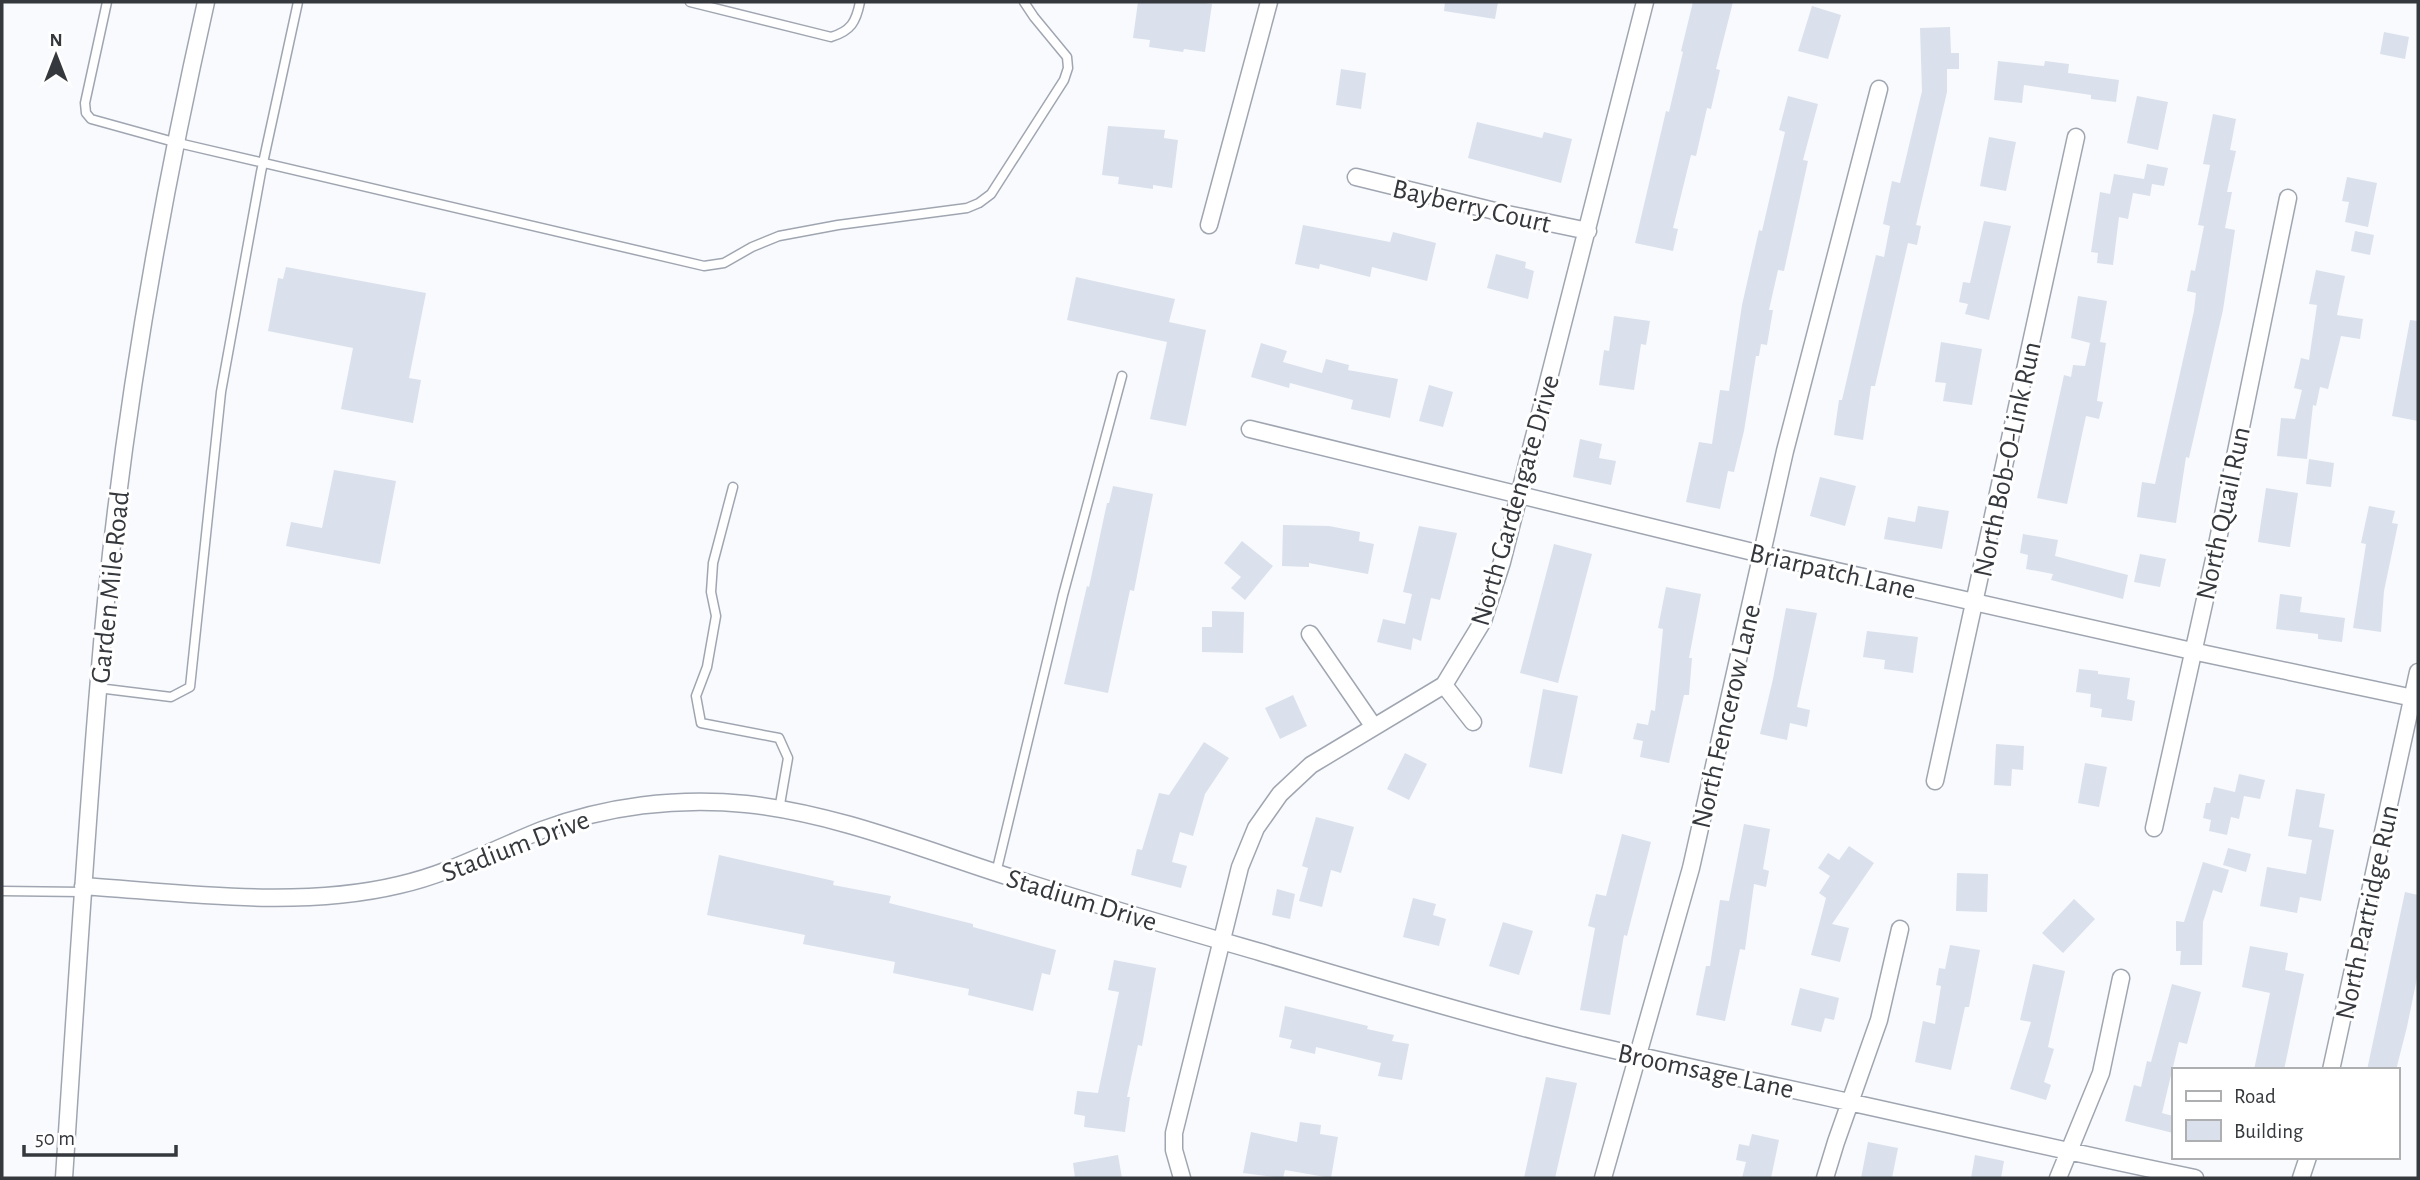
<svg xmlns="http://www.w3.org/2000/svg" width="2420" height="1180" font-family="'Alegreya Sans',sans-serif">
	<rect width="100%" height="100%" fill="#f9fafd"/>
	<path fill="#dae1ec" d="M1138,2H1198L1212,4L1205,52L1184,49L1183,52L1149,47L1150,40L1133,38Z
		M1445,2H1498L1495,19L1444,11Z
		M1693,2H1733L1716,69L1720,70L1711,109L1707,108L1696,156L1691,155L1673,228L1678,229L1673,251L1635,243L1666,111L1669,112L1683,52L1681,51Z
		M1812,6L1841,15L1828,59L1798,51Z
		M1950,27L1951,53H1959V69H1947V92L1916,225L1921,226L1917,245L1908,243L1875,386H1871L1863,440L1834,435L1839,400H1842L1876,255L1884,257L1890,226L1883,224L1892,181L1900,183L1922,91L1920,28Z
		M2384,32L2409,37L2405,59L2380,54Z
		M1998,61L2044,66L2045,61L2069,64L2068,73L2119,80L2116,102L2091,99V95L2024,85L2022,103L1994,100Z
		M1341,69L1366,73L1361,109L1336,105Z
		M1788,96L1818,104L1803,160L1808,161L1784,271L1778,270L1769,310H1773L1767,345L1761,344L1759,356H1756L1744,431L1734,472L1728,471L1720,509L1686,502L1699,442L1712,444L1720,390L1729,391L1742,305L1759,230L1762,231L1785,132L1779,130Z
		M2137,96L2168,102L2158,150L2127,143Z
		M2213,114L2236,119L2230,150L2236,151L2227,192H2232L2225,228L2235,230L2223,310L2189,458L2186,457L2176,523L2137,517L2142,482L2155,484L2194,311L2196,293L2187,291L2191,270L2195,271L2204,226L2198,225L2210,165L2203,164Z
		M1477,122L1542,138L1544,132L1572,139L1561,183L1468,158Z
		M1108,126L1165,130L1164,138L1178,140L1172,188L1153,185V189L1118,184L1119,177L1102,175Z
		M1989,137L2016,142L2006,191L1980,186Z
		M2147,164L2168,168L2164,186L2152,184L2150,196L2133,193L2128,219L2119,217L2113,265L2097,263L2098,253L2091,252L2100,192L2110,194L2114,174L2144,179Z
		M2347,177L2377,183L2368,227L2345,222L2349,202L2342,201Z
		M1984,221L2011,226L1989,320L1965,314L1968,304L1959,302L1963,282L1970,283Z
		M1303,225L1390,242L1393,232L1436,243L1427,281L1372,267L1370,277L1320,264L1319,269L1295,264Z
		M2355,231L2374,235L2370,255L2351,251Z
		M1496,254L1526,262L1525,268L1534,271L1528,299L1487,288Z
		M286,267L426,293L409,378L421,380L413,423L341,409L353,348L268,331L278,278L283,279Z
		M2316,270L2345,276L2337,315L2363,319L2360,339L2341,336L2328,389L2320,387L2316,406L2313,405L2307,459L2277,456L2281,418L2295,419L2302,390L2294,388L2301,358L2309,360L2317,305L2309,304Z
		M1076,277L1175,299L1169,322L1206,330L1186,426L1150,419L1167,342L1067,320Z
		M2078,296L2107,301L2100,342L2106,343L2097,401L2103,402L2099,419L2086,416L2067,504L2037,498L2064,375L2071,377L2073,365L2085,366L2090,343L2071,338Z
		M1614,316L1650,321L1646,345L1641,344L1634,390L1599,385L1604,350L1609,351Z
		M2410,320L2418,321V421L2392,416Z
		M1941,342L1982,349L1972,405L1943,401L1946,383L1935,382Z
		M1261,343L1287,351L1283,362L1322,373L1326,359L1349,365L1348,370L1398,379L1390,418L1351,409L1353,400L1290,383L1289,388L1251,377Z
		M1429,385L1453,392L1443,427L1419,421Z
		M1580,439L1602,444L1599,458L1616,461L1611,485L1573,477Z
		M2309,459L2334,463L2331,487L2306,484Z
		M334,470L396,481L380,564L286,546L291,522L322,528Z
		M1820,477L1856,486L1845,526L1810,516Z
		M1113,486L1153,494L1134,591L1130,590L1108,693L1064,684L1087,586L1089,587L1107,503H1109Z
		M2266,488L2298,493L2290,547L2258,542Z
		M1918,506L1949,511L1942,549L1884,539L1888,517L1915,522Z
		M2369,506L2395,511L2392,523L2398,524L2384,591L2381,632L2353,628L2366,544L2361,543Z
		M1283,525L1329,526L1360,532L1359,541L1374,544L1368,574L1309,563V567L1282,566Z
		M1419,526L1457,533L1440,600L1431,598L1421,641L1413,638L1411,650L1377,642L1383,619L1405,624L1412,594L1403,592Z
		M2023,534L2058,540L2055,556L2128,575L2123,599L2051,580L2053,574L2026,569L2028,555L2020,553Z
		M1242,541L1273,566L1245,600L1231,588L1241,577L1224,563Z
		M1554,544L1592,554L1558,683L1520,673Z
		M2140,554L2166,559L2160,587L2134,582Z
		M1666,587L1701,594L1689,658H1692L1689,695H1684L1669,763L1640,757L1643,741L1633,739L1637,723L1648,725L1651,710L1655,711L1663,629L1658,628Z
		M2280,594L2302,597L2300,612L2345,618L2342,642L2318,639V634L2276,629Z
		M1786,608L1817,613L1797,707L1810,710L1807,727L1790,723L1787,740L1760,734L1773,679Z
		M1212,611L1244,612L1243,653L1202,652V627H1212Z
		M1867,631L1918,637L1913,673L1884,669L1885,660L1863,657Z
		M2079,669L2098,671V674L2130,678L2127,699L2135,701L2132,721L2101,717L2102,709L2090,707L2091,694L2076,692Z
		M1543,689L1578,696L1562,774L1529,767Z
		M1293,695L1307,726L1280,739L1265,708Z
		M1204,742L1229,758L1205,794L1193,836L1180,832L1172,862L1187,866L1181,888L1131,875L1137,849L1142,850L1159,793L1169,795Z
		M1996,744L2024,746L2023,770L2012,769L2011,786L1994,785Z
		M1405,753L1427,764L1409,800L1387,789Z
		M2085,763L2107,767L2099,807L2078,803Z
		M2239,774L2265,780L2260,799L2244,796L2239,819L2231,817L2227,835L2209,831L2211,820L2203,818L2206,803H2210L2214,787L2235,792Z
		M2296,789L2325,794L2319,827L2334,830L2321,901L2300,897L2297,913L2260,906L2267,867L2306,874L2312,840L2288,836Z
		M1316,817L1354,827L1341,873L1331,870L1322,907L1299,901L1308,868L1302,866Z
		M1744,824L1770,829L1763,869L1769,871L1766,887L1754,884L1745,950L1740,949L1725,1021L1696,1015L1706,966H1710L1720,900L1729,901Z
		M1622,834L1651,842L1627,936L1624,935L1610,1015L1580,1010L1595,928L1588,926L1596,894L1606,896Z
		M1849,846L1874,863L1832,924L1849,928L1840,962L1811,955L1826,898L1819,893L1830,876L1818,868L1828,853L1839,860Z
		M2228,848L2251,854L2246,872L2223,865Z
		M719,855L834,881L833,885L891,896L889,903L973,924V927L1056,950L1050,975L1042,973L1033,1011L968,995L969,989L893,973L895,962L803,944L805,935L707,915Z
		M2203,862L2229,870L2222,893L2213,890L2203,922L2202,965H2180L2181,951H2176V921L2184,922Z
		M1957,873L1988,874L1987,912L1956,911Z
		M1277,889L1295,894L1290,919L1272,915Z
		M2405,892L2418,895V973L2407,1027L2396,1070H2367Z
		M1413,898L1436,904L1433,915L1446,919L1439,946L1403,937Z
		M2074,899L2095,919L2063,953L2042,933Z
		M1503,922L1533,931L1519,975L1489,966Z
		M1950,945L1980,950L1969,1007H1965L1951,1070L1915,1062L1923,1021L1935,1024L1941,986L1936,985L1939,968L1945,969Z
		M2250,946L2288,953L2285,970L2304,974L2284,1070H2254L2270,993L2242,987Z
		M1114,960L1156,968L1142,1046L1138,1045L1127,1097H1130L1125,1132L1084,1127L1085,1116L1074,1114L1077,1091L1098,1093L1119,992L1108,990Z
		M2033,964L2065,971L2048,1047L2054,1049L2044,1082L2051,1085L2046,1100L2010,1089L2031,1022L2020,1020Z
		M2172,984L2201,992L2187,1044L2179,1042L2162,1113L2173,1116V1133L2125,1121L2134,1085L2141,1087L2147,1061L2151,1062Z
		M1800,988L1839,998L1834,1020L1825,1018L1821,1032L1791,1025Z
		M1285,1006L1368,1026L1367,1029L1394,1035L1392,1041L1409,1044L1402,1080L1378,1076L1381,1063L1316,1047L1315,1054L1290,1048L1292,1040L1279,1037Z
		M1546,1077L1577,1083L1555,1178H1524Z
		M1300,1122L1321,1125L1320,1134L1338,1137L1331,1178L1285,1170L1283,1178L1243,1173L1251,1132L1297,1142Z
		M1752,1134L1779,1140L1771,1178H1742L1746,1162L1736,1160L1739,1144L1749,1146Z
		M1868,1142L1898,1148L1892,1178H1861Z
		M1118,1155L1122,1178H1075L1073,1163Z
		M1975,1155L2004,1161L2001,1178H1971Z"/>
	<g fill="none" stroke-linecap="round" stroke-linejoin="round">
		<defs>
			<path id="lane" d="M107,2L85,103L86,113L91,119L174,142L704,266L724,263L752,247L779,236L838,225L967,208L979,203L991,194L1064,80L1068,68L1067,57L1034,17L1024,2
				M690,2L831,37C851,31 856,22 860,2
				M733,487L713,563L711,592L716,616L707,667L696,696L701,723L779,738L788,758L779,810
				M98,688L171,697L190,687L221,392L261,172L298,2
				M996,873L1063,595L1122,376
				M2,891L83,892"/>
			<path id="street" d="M1356,177L1507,214L1588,231
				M1209,225L1269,2
				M1250,429L1761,554L2192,651L2418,699
				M1310,634L1374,727
				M1444,685L1473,722
				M1935,781L2076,137
				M2154,828L2214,559L2288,198
				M83,886C185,893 299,909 399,885C449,874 494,849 542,830C606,806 677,797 746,804C840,814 929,852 1019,880C1099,906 1180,929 1260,952C1354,980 1449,1009 1544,1033C1646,1059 1750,1080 1853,1103C1967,1128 2081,1155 2195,1178
				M2331,1070L2418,672
				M64,1178C75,1012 85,845 99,679C117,451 156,224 206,2
				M1182,1178L1174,1150V1133L1240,867L1256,828L1280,794L1311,765L1444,685L1483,621L1502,562L1645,2
				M1603,1178L1691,868L1785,451L1879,89
				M1825,1178L1836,1142L1879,1020L1900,929
				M2058,1178L2101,1073L2121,978
				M2301,1178L2308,1157"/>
		</defs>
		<use href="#lane" stroke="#a0a6b1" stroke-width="11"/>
		<use href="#street" stroke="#a0a6b1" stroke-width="19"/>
		<use href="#lane" stroke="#fff" stroke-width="8"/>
		<use href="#street" stroke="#fff" stroke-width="16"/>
	</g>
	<g text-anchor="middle" stroke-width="6" stroke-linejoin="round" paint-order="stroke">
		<g font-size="28" fill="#35383c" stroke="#fff">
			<text transform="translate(1472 205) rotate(13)" y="10">Bayberry Court</text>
			<text transform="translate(2006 459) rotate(-78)" y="10">North Bob-O-Link Run</text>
			<text transform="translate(1514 500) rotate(-74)" y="10">North Gardengate Drive</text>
			<text transform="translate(2222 513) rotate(-78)" y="10">North Quail Run</text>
			<text transform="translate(1833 570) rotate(13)" y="10">Briarpatch Lane</text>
			<text transform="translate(109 587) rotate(-84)" y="10">Garden Mile Road</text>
			<text transform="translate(1725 716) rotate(-77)" y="10">North Fencerow Lane</text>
			<text transform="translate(515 845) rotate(-21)" y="10">Stadium Drive</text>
			<text transform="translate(1082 899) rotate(17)" y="10">Stadium Drive</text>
			<text transform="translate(2366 912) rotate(-78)" y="10">North Partridge Run</text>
			<text transform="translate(1706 1070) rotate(12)" y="10">Broomsage Lane</text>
		</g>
	</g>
	<rect width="2420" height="1180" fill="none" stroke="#35383c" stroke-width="7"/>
	<rect x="2172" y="1068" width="228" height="91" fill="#ffffff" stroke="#aeafb1" stroke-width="2"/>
	<rect x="2186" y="1091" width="35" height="10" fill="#ffffff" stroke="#aeafb1" stroke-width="2"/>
	<text x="2234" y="1103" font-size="21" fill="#35383c">Road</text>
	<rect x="2186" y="1120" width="35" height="21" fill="#dae1ec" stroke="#aeafb1" stroke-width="2"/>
	<text x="2234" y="1138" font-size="21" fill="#35383c">Building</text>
	<g transform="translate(56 56)" stroke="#ffffff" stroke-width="5" paint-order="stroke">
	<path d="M0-5L12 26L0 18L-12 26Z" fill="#35383c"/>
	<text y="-10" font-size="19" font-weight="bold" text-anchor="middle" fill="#35383c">N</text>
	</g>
	<path d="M24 1145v10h152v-10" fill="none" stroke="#35383c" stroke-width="3.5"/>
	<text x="35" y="1145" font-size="21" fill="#35383c" stroke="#ffffff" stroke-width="5" paint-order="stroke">50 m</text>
</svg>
